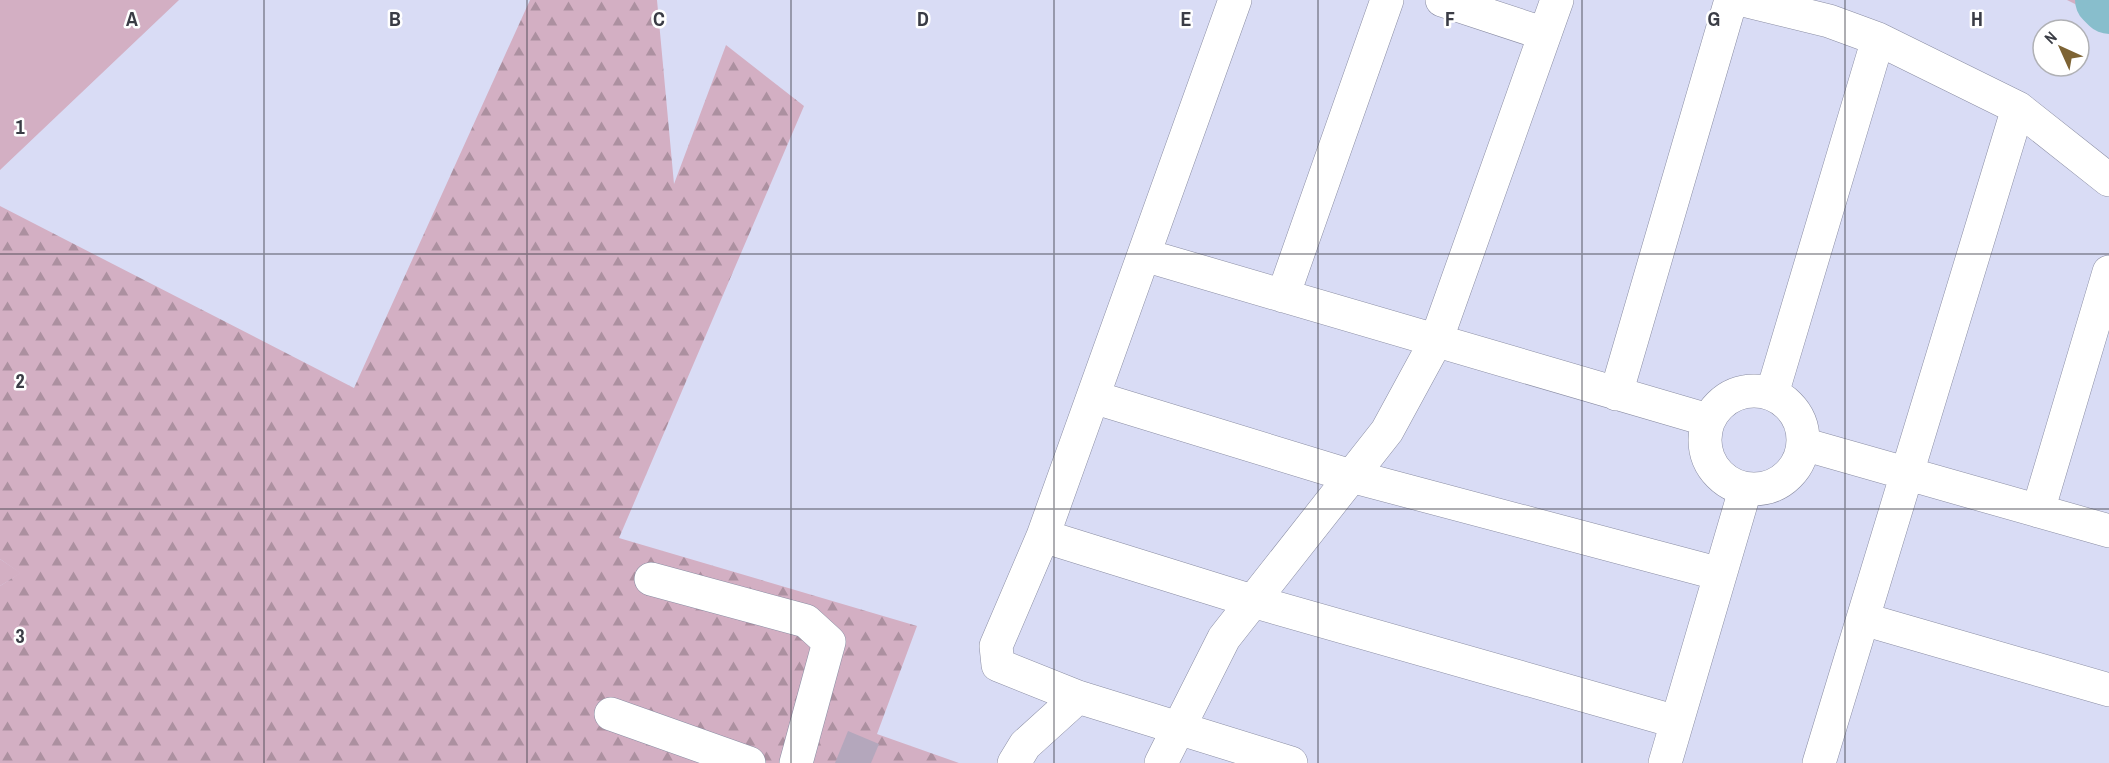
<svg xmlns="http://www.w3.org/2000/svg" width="2109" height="763" font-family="'Archivo Narrow',sans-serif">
	<defs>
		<pattern id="forest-firs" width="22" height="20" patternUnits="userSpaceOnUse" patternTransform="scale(1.5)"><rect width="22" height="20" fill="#d3afc3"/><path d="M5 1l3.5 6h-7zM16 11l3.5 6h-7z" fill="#ac90a0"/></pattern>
	</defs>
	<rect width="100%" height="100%" fill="#d9dcf5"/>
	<path fill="#d3afc3" d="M0,0H179L0,170Z
		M0,559L21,573L0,586Z"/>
	<path fill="url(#forest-firs)" d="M530,0H657L674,184L726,45L804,106L619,538L917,626L877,734L959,763H0V586L20,573L0,559V206L354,388Z
		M2067,0H2109V21Z"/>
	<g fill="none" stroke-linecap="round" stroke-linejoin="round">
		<path stroke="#88becc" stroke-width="56" d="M2103,0L2109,6"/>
	</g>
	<path fill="#b4a7bc" d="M848,731L879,744L871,763H835Z"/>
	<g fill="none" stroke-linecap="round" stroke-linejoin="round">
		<defs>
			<path id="minor" d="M1235,0L1043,536L996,646L998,665L1078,697L1291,763
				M1442,0L1545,34
				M1743,0L1829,21L1878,39L2018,108L2109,180
				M1144,255L1708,420
				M1283,296L1387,0
				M1705 440a49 49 0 1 1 98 0a49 49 0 1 1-98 0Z
				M1616,394L1731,0
				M1772,394L1878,39
				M1093,397L1351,476L1720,574
				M1803,444L2109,531
				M2038,511L2109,272
				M1043,536L1252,601L1677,722
				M651,579L806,621L829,642L796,763
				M1863,619L2109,690
				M611,714L749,763
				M1014,763L1025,745L1078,697
				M1161,763L1224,638L1387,431L1436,341L1557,0
				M1665,763L1745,490
				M1819,763L2018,108"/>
		</defs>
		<use href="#minor" stroke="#8a8da3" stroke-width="34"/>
		<use href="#minor" stroke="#fff" stroke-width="33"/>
	</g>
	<path fill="none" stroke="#3a3c45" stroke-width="1.5" stroke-opacity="0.55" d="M264,0V763M527,0V763M791,0V763M1054,0V763M1318,0V763M1582,0V763M1845,0V763M0,254H2109M0,509H2109"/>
	<g font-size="20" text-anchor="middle" font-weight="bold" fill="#3a3c45" stroke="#fff" stroke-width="5" stroke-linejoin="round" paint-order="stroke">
		<text x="132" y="26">A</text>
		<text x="395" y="26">B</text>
		<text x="659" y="26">C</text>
		<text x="923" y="26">D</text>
		<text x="1186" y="26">E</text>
		<text x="1450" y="26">F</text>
		<text x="1714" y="26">G</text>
		<text x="1977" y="26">H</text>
		<text x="20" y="134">1</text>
		<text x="20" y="388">2</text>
		<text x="20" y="643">3</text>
	</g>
	<g transform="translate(2061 48) rotate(315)"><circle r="28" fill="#ffffff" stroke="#b0b1b5" stroke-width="1.5"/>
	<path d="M0-4.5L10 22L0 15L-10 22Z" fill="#7d6334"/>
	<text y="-9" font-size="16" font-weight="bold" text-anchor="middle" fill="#3a3c45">N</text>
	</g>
</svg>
